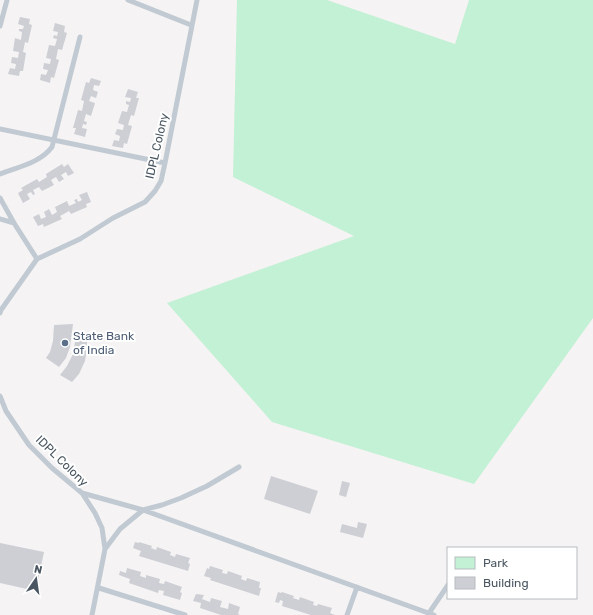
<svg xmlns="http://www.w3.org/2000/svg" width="593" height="615" font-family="Rubik,sans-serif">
	<rect width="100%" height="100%" fill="#f5f3f3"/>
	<path fill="#c3f1d5" d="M237,0H327L455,44L469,0H593V318L474,484L272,422L167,303L354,236L233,177Z"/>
	<path fill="#cdcfd5" d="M20,17L30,19L29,24L32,25L28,43L25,42L23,52L26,53L23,71H20L19,76L8,74L10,68L15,69L16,64L11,63L12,57L18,58L19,52L13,51L15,38L21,40L22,32L19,31V29H23L24,26L18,24Z
		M55,23L65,26L64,32L67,33L62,50L58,49L56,59L59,60L54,78L51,77L50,83L40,80L41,74L46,75L48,70L43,69L44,63L50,64L51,59L46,58L49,45L55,46L57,39L53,38L54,35L57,36L58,32L53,31Z
		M91,78L101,81L99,86L94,85L93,90L98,92L96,98L91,96L89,101L95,103L91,116L86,114L84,121L87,122L86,125L83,124L82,128L87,129L85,137L74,134L76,128H73L78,110L82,111L84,101L81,100L86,82L89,83Z
		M128,89L138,92L136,98H139L134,116L131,115L128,125L132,126L127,144L124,143L123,148L112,146L114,140L119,141L120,136L115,134L117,129L123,130L124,125L118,123L122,111L127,112L129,105L126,104V101L130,102L131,98L125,97Z
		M62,164L64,167L68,164L74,173L68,176L66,172L61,175L64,179L59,182L56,177L51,180L54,185L42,191L39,187L33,190L35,194L33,195L31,192L27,194L30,199L23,203L18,193L23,190L21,188L37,179L39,182L47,177L46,174Z
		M87,192L91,202L86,204L87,207L71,214L69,211L60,216L62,219L44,227L43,224L38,226L33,217L39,214L41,219L46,217L44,212L49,209L52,215L57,212L55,207L67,201L69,206L76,203L74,200L77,199L78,202L82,200L79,195Z
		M73,324L70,347L66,358L59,367L46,358L50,352L53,341L54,325Z
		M75,332L87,334V348L85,361L79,374L72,382L60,375L67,366L73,354L75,342Z
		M271,476L318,491L310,514L264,499Z
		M342,481L350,483L346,497L339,495Z
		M358,522L367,524L363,538L340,532L342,524L357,528Z
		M135,542L139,543V542L152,546L151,548L156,550L157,547L171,552L170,555L175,557L176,554L190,558L188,563L190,564L188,571L139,556L141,551L133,548Z
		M0,543L44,552L36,591L0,583Z
		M210,566L223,570L222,573L227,574L228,571L242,576L241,579L246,581L247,578L260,582L259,588H261L259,596L210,580L211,578L204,576L207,568L209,569Z
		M127,568L141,572L140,576L146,578V575L160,579L159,583L164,584L165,581L182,587L180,592L182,593L180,600L163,595L164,591L159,590L158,593L129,583L130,579L119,575L120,571L126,573Z
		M278,592L281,593L282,592L294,596L293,598L299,600L300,597L314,602L313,605L317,606L318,604L332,608L330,613L335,615H311L282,606L283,601L280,600L279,603L275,602Z
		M196,594L204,595L202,599L210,602L211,598L222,601L220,607L228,609L229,603L240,607L238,614L240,615H221L200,608L201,603L193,601Z"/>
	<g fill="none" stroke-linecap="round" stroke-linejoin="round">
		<path stroke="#c1cad2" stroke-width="5" d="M128,0L191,25
			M0,26L7,0
			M0,129L165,163
			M0,174C18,167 40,163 52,147L80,37
			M0,198L14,223
			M0,219L14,223L37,259
			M0,313L1,310L37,259L80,239L113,218L145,202L155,191L161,181L165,163L197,0
			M0,396L6,411L29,445L52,468L82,493L95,513L102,528L105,549L92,615
			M82,493L143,510L434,615
			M105,549L120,529L143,510L162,505L181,498L207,486L239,467
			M99,588L185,615
			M429,613L448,585
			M347,615L357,587"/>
	</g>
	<circle fill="#5c6f8a" stroke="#fff" stroke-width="1.5" cx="65" cy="343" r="4"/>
	<g text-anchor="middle" stroke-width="4" stroke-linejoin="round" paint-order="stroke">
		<g font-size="12" fill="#4a5661" stroke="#fff">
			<text transform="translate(157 146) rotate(-77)" y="4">IDPL Colony</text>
			<text transform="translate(62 461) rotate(44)" y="4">IDPL Colony</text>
		</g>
		<g font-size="12" fill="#4e5e75" stroke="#fff" text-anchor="start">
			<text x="73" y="340">State Bank<tspan x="73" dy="14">of India</tspan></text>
		</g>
	</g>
	<rect x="447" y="547" width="130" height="52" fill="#ffffff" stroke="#b7bbc0"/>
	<rect x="455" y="557" width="20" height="12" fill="#c3f1d5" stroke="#b7bbc0"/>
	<text x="483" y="567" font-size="12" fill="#4a5661">Park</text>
	<rect x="455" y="577" width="20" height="12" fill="#cdcfd5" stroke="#b7bbc0"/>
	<text x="483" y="587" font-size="12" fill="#4a5661">Building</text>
	<g transform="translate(36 579) rotate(13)" stroke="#ffffff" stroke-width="3" paint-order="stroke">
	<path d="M0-3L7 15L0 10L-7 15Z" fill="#4a5661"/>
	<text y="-6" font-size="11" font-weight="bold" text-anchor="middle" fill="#4a5661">N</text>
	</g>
</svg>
